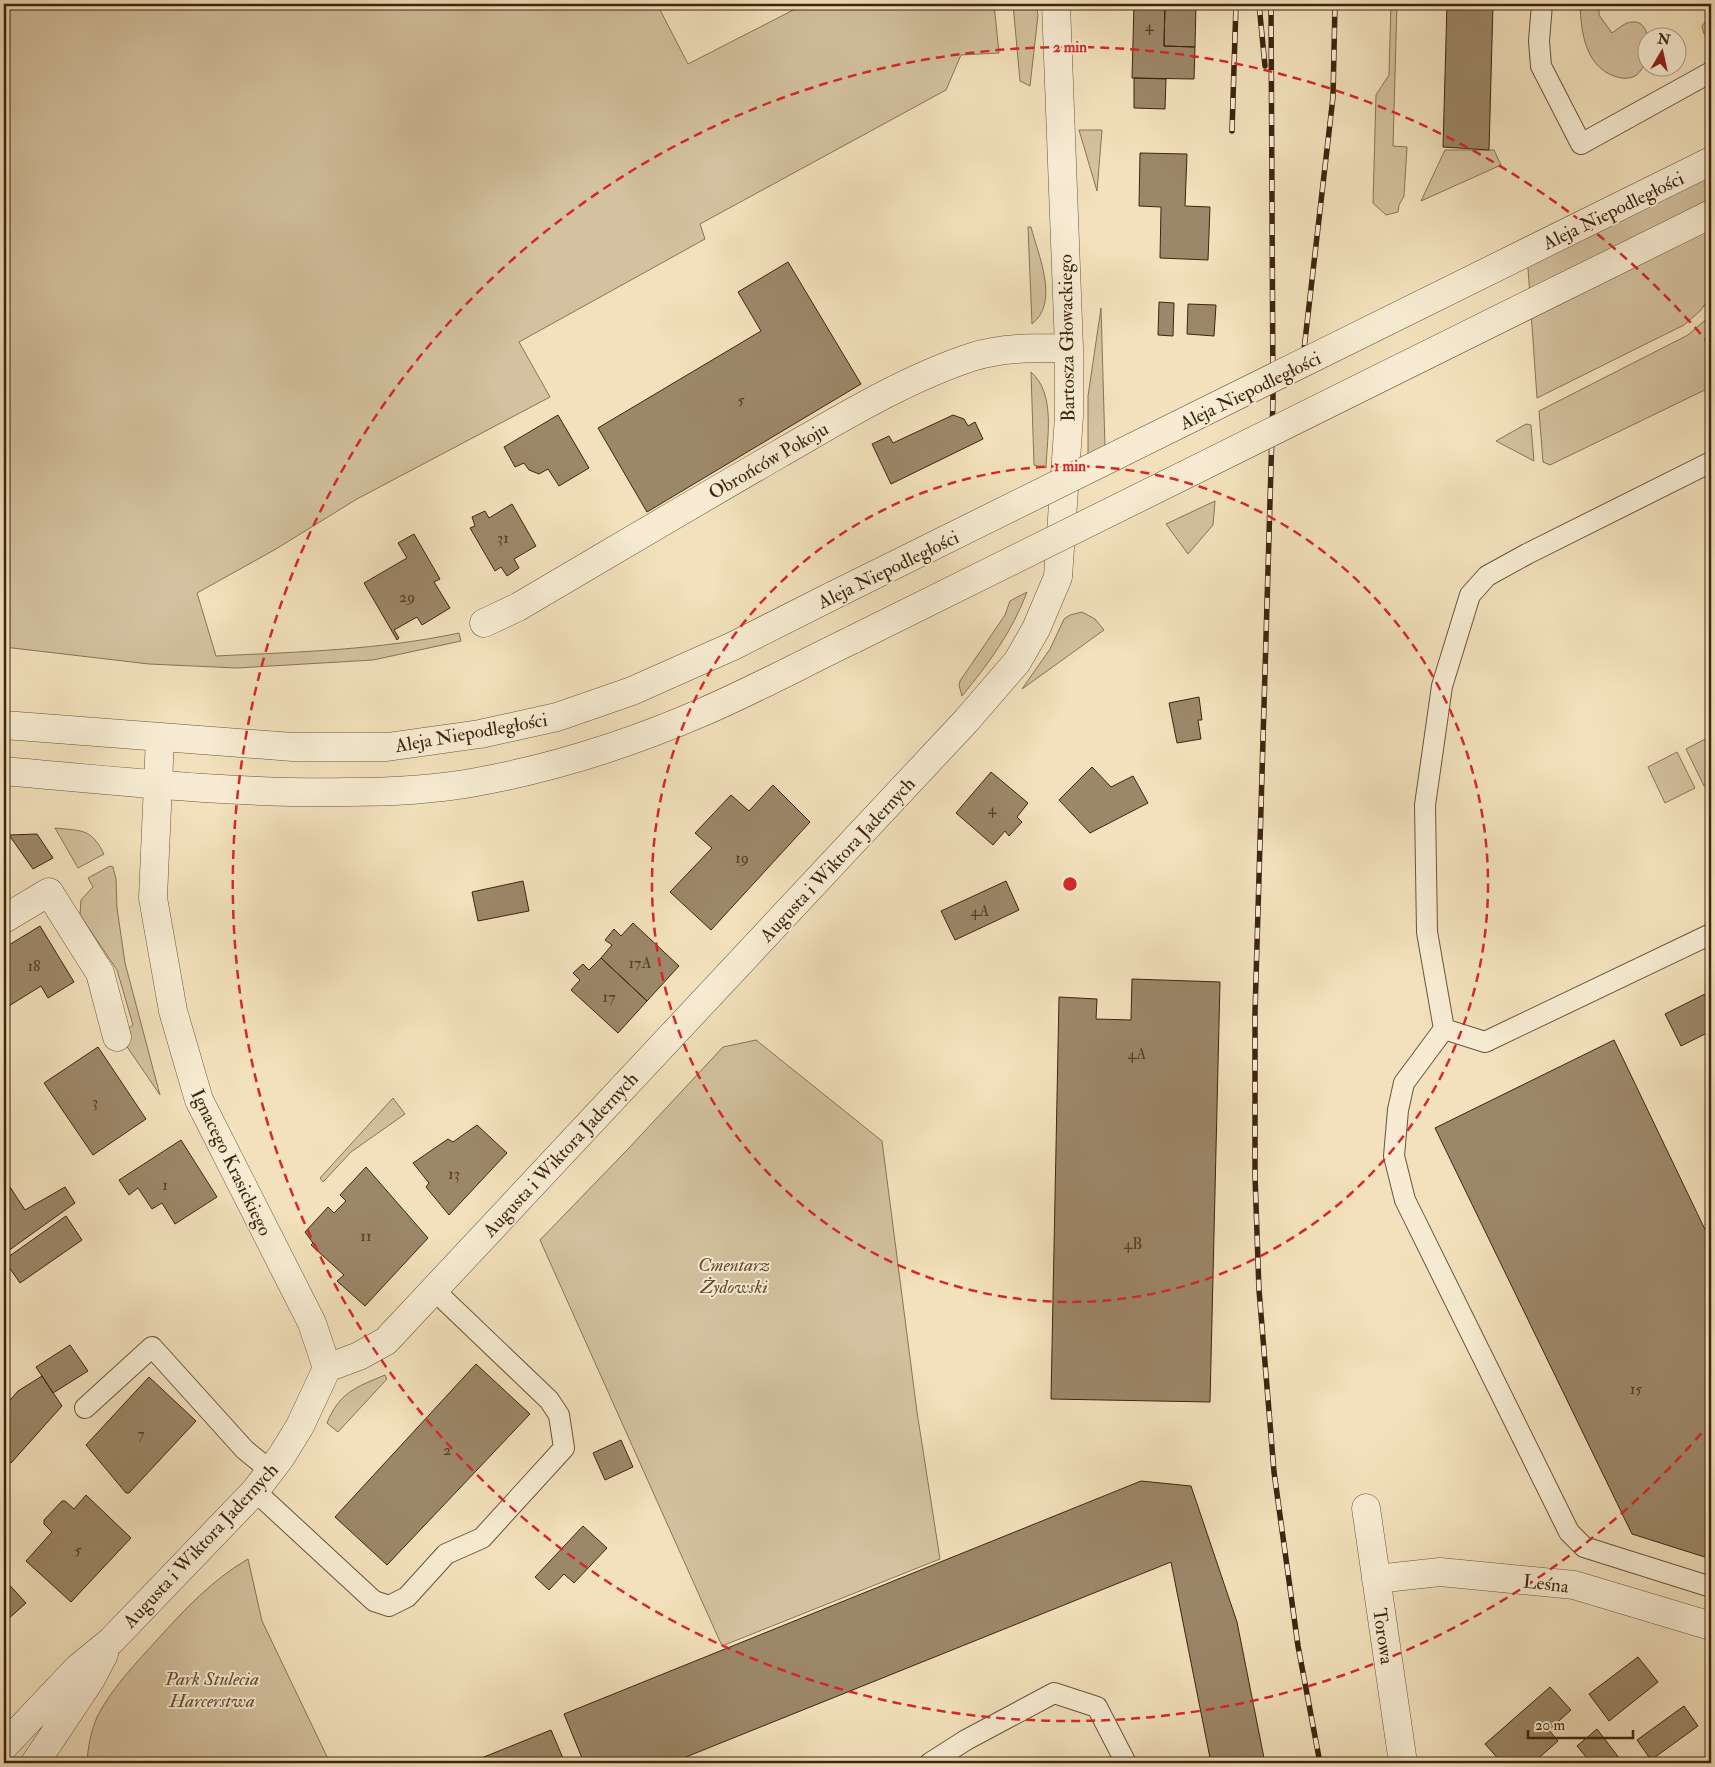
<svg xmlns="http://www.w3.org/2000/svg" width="1715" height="1767" font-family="'IM FELL Double Pica',serif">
	<rect width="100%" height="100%" fill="#f2e1bc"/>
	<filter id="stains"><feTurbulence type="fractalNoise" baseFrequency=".004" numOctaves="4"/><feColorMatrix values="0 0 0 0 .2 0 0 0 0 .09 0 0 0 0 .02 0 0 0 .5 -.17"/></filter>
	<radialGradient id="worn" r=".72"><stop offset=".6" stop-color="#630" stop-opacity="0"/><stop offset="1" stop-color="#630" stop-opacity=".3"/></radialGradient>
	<path fill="#d3c19f" stroke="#887357" d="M4,4H662L658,6L688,64L805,4H994L999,53L961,55L946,90L700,224L705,239L519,342L550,397L357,499L276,549L197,593L216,656C298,652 379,650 459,633L461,641L373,660L237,668L149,664L4,647Z
		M1013,4H1036L1038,15L1030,86L1020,81Z
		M1391,4H1397L1393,146L1407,147L1404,196L1399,205L1398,212L1386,215L1373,203L1376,95L1389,75Z
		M1580,4H1599V15L1612,33C1618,29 1625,22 1632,22C1654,20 1649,58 1641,70C1637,77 1629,79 1621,78C1586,71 1581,34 1580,4Z
		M1711,15V36L1704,34L1702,26Z
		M1079,130H1102L1097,191Z
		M1711,146V295L1701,310L1684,325L1537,398L1526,239Z
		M1445,150H1494L1501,165L1421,201Z
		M1028,227H1031C1038,255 1060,302 1032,324Z
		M1101,308L1105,447L1088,457V396Z
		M1711,315V387L1550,465L1543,462L1539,411L1688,335Z
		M1031,372C1056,394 1047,437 1046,468L1034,465Z
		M1526,424L1531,425L1534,461L1496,441Z
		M1215,501L1213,525L1188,554L1166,524Z
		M1027,592C1012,632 989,663 962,696L959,685L960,681L1005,615L1010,601Z
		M1082,612L1095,619L1104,630L1022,689L1050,649L1064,619L1070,615Z
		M1711,736V782L1704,786L1686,749Z
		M1677,752L1695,788L1665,803L1648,767Z
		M55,828C82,831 91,828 104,854L78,868Z
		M110,866L113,867L116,879L117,908L125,963L160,1095L119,1035L133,1025L117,970L80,915L81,900L93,887L88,878Z
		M756,1040L882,1141L917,1412L940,1559L722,1646L540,1240L628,1149L723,1047Z
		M393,1098L405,1114L351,1152L323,1182L320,1178Z
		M385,1375L387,1379L338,1432L327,1423C339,1393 356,1387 385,1375Z
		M248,1559L262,1621L330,1763H87C88,1746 91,1730 98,1715C113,1687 136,1663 157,1640C185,1609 212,1580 248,1559Z"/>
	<path fill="#9c8769" stroke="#3e250f" d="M1134,4H1165L1164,46L1195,47L1194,79L1132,78Z
		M1165,4H1196L1195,47L1164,46Z
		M1447,4H1493L1489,150L1443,147Z
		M1134,78L1166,79L1165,109L1134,108Z
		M1140,153L1187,154L1185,206L1210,207L1208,260L1160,258L1161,207L1139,206Z
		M788,262L861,384L647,512L598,428L761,331L738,292Z
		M1159,302L1174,303L1173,336L1158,335Z
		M1188,304L1216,305L1214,336L1187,334Z
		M558,415L589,468L559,486L548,469L539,474L529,470L524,463L515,467L504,447Z
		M953,415L964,419L968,426L975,422L983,439L891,484L872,444L889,436L893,443Z
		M512,504L536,546L514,559L519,568L507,576L501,567L495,571L470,528L475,526L472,517L485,511L489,518Z
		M414,534L440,579L434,582L450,608L422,625L417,617L394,630L399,638L397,640L364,583L407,558L398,543Z
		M1199,697L1202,720H1198L1201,739L1177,743L1169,703Z
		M1092,767L1111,787L1133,776L1148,803L1090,833L1059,800Z
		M991,772L1028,803L1017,817L1022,822L1009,836L1005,831L993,845L956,813Z
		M773,785L810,822L711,930L670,892L712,848L695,833L731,795L749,811Z
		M37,834L53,858L33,869L9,835Z
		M523,881L529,911L478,921L472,892Z
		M1006,881L1019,910L955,940L941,911Z
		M633,923L679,966L647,1001L601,958L612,945L605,940L614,929L621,936Z
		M40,926L74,982L48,998L41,986L4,1009V948Z
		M601,958L647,1001L618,1033L571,990L580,980L573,973L583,964L589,970Z
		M1132,979L1220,982L1210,1402L1051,1399L1059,997L1097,999L1096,1019L1131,1020Z
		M1711,991V1031L1681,1046L1665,1014Z
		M1614,1040L1711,1242V1559L1632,1534L1435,1128Z
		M98,1047L146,1119L93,1155L44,1083Z
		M4,1069L9,1077L4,1081Z
		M477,1125L507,1153L449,1215L426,1187L429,1183L413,1163L448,1139L453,1142Z
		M181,1140L217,1197L175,1224L162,1203L152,1209L138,1188L129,1195L119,1180Z
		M366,1167L428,1238L365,1306L337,1281L344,1275L311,1245L313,1243L305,1232L328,1207L334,1213L346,1201L340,1195Z
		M10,1187L25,1210L65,1187L75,1203L8,1251L4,1244V1191Z
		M66,1216L82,1240L20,1283L4,1260Z
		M70,1345L88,1371L53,1393L36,1367Z
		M476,1364L530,1414L387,1565L335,1517Z
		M42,1376L62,1406L11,1463L4,1457V1407L18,1391Z
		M149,1377L196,1421L129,1493H126L86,1445Z
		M621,1440L633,1467L605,1480L593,1453Z
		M1141,1481L1191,1486L1237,1622L1265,1763H1211L1171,1562L671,1763H584L564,1714Z
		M86,1495L131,1538L71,1602L26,1561L52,1532L44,1524V1520L62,1501H65L74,1509Z
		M583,1526L607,1548L574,1583L564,1574L549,1590L535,1577Z
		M4,1579L26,1603L6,1621H4Z
		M1638,1657L1658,1682L1609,1721L1589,1694Z
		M1550,1687L1571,1710L1549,1730L1558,1741L1533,1763H1502L1485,1744Z
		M1684,1706L1698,1726L1651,1760L1637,1740Z
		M1597,1729L1623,1763H1591L1577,1746Z
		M551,1730L565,1763H469Z"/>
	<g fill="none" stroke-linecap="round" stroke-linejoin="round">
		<defs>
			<path id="service" d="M1542,4L1539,41L1541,66L1581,144L1711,72
				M1711,462L1527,554L1487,576L1470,595L1442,686L1425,805L1427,932L1444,1029L1404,1083L1398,1110L1394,1156L1405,1200L1569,1532L1584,1547L1711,1587
				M1444,1029L1485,1042L1711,934
				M85,1408L152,1347L245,1450L271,1471
				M255,1491L374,1601L389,1606L407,1597L446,1554L482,1538L564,1448L559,1415L549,1400L434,1290
				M930,1763L966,1740L1054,1693L1097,1707L1126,1763"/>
			<path id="minor" d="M484,623L518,607C605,556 692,504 779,454C840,419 905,379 972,357C1004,347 1037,348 1069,348
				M160,738L153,898L173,1011L199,1100L312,1323L327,1368
				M4,919L49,892L100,973L117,1037
				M1366,1508L1403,1763
				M1376,1579L1440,1572L1574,1585L1711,1626
				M4,1746L78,1668L111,1641L255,1491L281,1457L300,1426L327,1368L359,1356L386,1341L966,721L1017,662L1036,629L1058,577L1069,416V348L1056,4
				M35,1763L91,1679L104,1654"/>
			<path id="tertiary" d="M4,725L293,747H387L480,734L557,717L632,691L733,646L834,595
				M4,771C118,781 233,794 348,792C388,792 431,790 471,783C550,769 629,744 703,712C754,690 804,663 854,639"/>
		</defs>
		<use href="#service" stroke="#6b543a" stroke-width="22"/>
		<use href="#minor" stroke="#6b543a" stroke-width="29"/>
		<use href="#tertiary" stroke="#6b543a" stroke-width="29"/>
		<use href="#service" stroke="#f7ecd3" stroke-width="20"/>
		<use href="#minor" stroke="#f7ecd3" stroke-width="28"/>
		<use href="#tertiary" stroke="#f7ecd3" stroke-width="28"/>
		<defs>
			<path id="rail" d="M1259,4L1265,66
				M1271,4L1273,399L1255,1013V1176L1259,1290L1274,1472L1298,1646L1320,1763
				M1232,131L1236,4
				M1302,367L1333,97L1335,4"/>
		</defs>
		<use href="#rail" stroke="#3e250f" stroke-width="5.5"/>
		<use href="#rail" stroke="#f7ecd3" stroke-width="4" stroke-dasharray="11" stroke-linecap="butt"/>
		<defs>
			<path id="tertiary-bridge" d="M834,595L1711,161
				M854,639L1711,214"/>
		</defs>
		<use href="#tertiary-bridge" stroke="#6b543a" stroke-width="29" stroke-linecap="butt"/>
		<use href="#tertiary-bridge" stroke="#f7ecd3" stroke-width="28"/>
	</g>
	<g fill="none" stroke="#d62828" stroke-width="2.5" stroke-dasharray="9 6">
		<circle cx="1070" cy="884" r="418"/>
		<path d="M1711 1422A837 837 0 1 1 1711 346"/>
	</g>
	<g text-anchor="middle" stroke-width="4" stroke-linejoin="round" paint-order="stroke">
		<g font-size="16" fill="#563e26">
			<text x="1149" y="31">4</text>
			<text x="741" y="405">5</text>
			<text x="503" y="543">31</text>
			<text x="407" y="602">29</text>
			<text x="992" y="814">4</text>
			<text x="742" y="863">19</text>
			<text x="980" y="916">4A</text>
			<text x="640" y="968">17A</text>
			<text x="34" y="971">18</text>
			<text x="609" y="1002">17</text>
			<text x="1137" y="1059">4A</text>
			<text x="95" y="1107">3</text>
			<text x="454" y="1179">13</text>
			<text x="165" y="1190">1</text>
			<text x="366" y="1241">11</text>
			<text x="1133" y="1249">4B</text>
			<text x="1636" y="1394">15</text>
			<text x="141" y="1439">7</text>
			<text x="447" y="1455">2</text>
			<text x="78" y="1555">5</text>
		</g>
		<g font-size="19" fill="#3e250f" stroke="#f7ecd3">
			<text transform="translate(1613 210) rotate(-26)" y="7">Aleja Niepodległości</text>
			<text transform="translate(1066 338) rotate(-91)" y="7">Bartosza Głowackiego</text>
			<text transform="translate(1250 390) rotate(-26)" y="7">Aleja Niepodległości</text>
			<text transform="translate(768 460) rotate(-30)" y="7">Obrońców Pokoju</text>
			<text transform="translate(888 569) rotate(-26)" y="7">Aleja Niepodległości</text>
			<text transform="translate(471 732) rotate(-10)" y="7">Aleja Niepodległości</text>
			<text transform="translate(837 859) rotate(-47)" y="7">Augusta i Wiktora Jadernych</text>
			<text transform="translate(560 1154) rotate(-47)" y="7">Augusta i Wiktora Jadernych</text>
			<text transform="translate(232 1162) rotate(64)" y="7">Ignacego Krasickiego</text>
			<text transform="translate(200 1545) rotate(-47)" y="7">Augusta i Wiktora Jadernych</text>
			<text transform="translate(1546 1583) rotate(7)" y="7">Leśna</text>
			<text transform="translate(1384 1636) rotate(82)" y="7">Torowa</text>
		</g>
		<g font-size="19" font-style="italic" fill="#634c33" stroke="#f7ecd3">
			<text x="734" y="1271">Cmentarz<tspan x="734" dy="22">Żydowski</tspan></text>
			<text x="212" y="1685">Park Stulecia<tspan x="212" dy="22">Harcerstwa</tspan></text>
		</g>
	</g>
	<circle cx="1070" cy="884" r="8" fill="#d62828" stroke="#f7ecd3" stroke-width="2.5"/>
	<g font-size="15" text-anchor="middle" font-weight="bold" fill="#d62828" stroke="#f7ecd3" stroke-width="4" stroke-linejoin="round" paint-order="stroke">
		<text x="1070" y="52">2 min</text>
		<text x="1070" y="471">1 min</text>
	</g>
	<rect width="1715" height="1767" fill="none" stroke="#f2e1bc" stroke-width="20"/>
	<rect x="5" y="5" width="1705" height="1757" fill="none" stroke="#3e250f" stroke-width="2.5"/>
	<rect x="10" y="10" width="1695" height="1747" fill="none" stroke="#3e250f"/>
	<g transform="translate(1662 52) rotate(9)"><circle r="24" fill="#f7ecd3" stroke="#ad9c85"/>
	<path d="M0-4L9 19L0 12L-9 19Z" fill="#8f2418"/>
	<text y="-8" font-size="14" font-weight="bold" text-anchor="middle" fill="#3e250f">N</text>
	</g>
	<path d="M1528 1730v8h105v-8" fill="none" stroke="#3e250f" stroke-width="2.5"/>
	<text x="1535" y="1730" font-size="15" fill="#3e250f" stroke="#f7ecd3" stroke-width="4" paint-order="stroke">20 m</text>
	<rect width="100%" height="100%" filter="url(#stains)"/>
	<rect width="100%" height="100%" fill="url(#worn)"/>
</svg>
